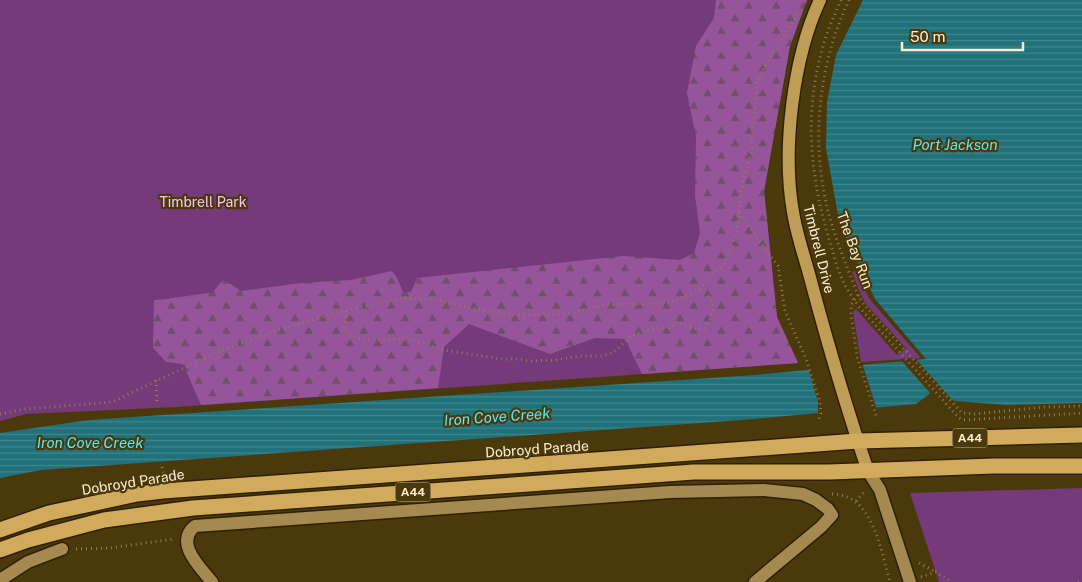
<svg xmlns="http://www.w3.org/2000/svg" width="1082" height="582" font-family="'Public Sans',sans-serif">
	<defs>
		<pattern id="forest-firs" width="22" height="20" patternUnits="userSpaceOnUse" patternTransform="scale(1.25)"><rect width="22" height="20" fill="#96559a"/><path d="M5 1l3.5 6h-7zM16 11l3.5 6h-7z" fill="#714e6c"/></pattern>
		<pattern id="water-rules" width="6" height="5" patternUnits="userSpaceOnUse" patternTransform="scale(1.25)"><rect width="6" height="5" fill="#207179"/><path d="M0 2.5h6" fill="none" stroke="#41868b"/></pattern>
	</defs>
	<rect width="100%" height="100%" fill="#4c390b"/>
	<path fill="#753a79" d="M0,0H807L790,46L764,191L777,317L798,363L177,407L26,414L0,421Z
		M855,271L869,298L879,310L921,358L861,362L853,312L856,309L897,355L906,348L866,304L861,295L852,272Z
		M1082,488V582H939L910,493Z"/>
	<path fill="url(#forest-firs)" d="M716,0H807L790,46L764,191L777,317L798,363L642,374L625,339L595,338L550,354L469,324L444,347L438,388L201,405L183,364L166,362L153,348L154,300C173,299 192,294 212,293L222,281L228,282L241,291L301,283L351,280L392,271L396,276L403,292H411L417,278L623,256L680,260L694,253L700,233L695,196L696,137L687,93L696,46L714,18Z"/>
	<path fill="url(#water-rules)" d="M863,0H1082V403L1006,405L955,401L936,389L916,404L742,420L41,470L0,478V433L89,420L755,375L926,359L875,299L840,226L826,148L827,102L836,55Z"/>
	<path fill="#4c390b" d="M915,358L956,404L936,392L932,395L900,359Z
		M862,363L877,410L818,416V402L808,368Z"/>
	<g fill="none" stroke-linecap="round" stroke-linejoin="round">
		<defs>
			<path id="minor" d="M868,471L880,490L910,582
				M0,580L28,562L62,549
				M212,582C200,567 174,543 195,526L670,492L764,490L803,494L816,500L828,509L832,515L821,527L755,582"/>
			<path id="major" d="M820,0C793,58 782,149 793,212C797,237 806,261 812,285C829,348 847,410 868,471"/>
			<path id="highway" d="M0,530L49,513L137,494L163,491L858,441L1082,435
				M0,550L28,540L104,520L193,508L694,472H829L993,466H1082"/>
		</defs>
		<use href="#minor" stroke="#2e2103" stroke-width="15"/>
		<use href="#major" stroke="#2e2103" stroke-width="15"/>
		<use href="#highway" stroke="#2e2103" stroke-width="18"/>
		<path stroke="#8e7d55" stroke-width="3" stroke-dasharray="1 4" stroke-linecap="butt" d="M841,0C834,16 826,33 822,50C803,118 811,182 832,249C835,259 838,271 843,281C847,290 853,298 859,307L959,418L964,420L1082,413
			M849,0C823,55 813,119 822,180C827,220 844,260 859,297L866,307L962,413L975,414L1045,407L1082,406
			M739,213L778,266L785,311L806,359L820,402L821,413L818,421
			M858,295L851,305V313L857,357L877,418
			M346,311L345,327L348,333L354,337L365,340L410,339L444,350L501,359H519L529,361L556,360L579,356H603L614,352L630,337L639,333L654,328H667L678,322L694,329L705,328C711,321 717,305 709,297C706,294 701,292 698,290
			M156,380L157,404
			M0,414L25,409L112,402L222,350L275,331L336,313L403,298L436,300L487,311L519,315L566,314L604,305L668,303L694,293L724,264L736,236L742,184L751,153L757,82L772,53L789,29L799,10
			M162,467L164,476
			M832,494C873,494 881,551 890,582
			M856,501L865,491
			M76,549L110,548L174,539
			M919,563L936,572
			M921,577L936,572L952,582
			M1078,582L1082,581"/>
		<use href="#minor" stroke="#a48951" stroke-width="12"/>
		<use href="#major" stroke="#bf9d57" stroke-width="12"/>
		<use href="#highway" stroke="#d1ab5b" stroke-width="15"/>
	</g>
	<g text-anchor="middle" stroke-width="4.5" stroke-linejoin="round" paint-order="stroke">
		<g fill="#4c390b" stroke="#c7b895" stroke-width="1">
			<rect x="952.5" y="428.5" width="35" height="19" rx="4"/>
			<rect x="395.5" y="482.5" width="35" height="19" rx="4"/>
		</g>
		<g font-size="12" font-weight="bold" fill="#fceed0">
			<text x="970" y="442">A44</text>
			<text x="413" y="496">A44</text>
		</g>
		<g font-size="14" fill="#f8c3fa" stroke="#4c390b">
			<text x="203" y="207">Timbrell Park</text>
		</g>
		<g font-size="14" fill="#fceed0" stroke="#4c390b">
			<text transform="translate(819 249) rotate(76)" y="5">Timbrell Drive</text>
			<text transform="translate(855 250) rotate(70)" y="5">The Bay Run</text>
			<text transform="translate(537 449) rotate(-4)" y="5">Dobroyd Parade</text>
			<text transform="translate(133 482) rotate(-9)" y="5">Dobroyd Parade</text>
		</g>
		<g font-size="15" font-style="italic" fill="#56eafa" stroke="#4c390b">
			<text x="955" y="150">Port Jackson</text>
			<text transform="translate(497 417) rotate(-4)" y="5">Iron Cove Creek</text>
			<text x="90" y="448">Iron Cove Creek</text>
		</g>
	</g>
	<path d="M902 42v8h121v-8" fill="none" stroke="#fceed0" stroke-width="2.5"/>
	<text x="910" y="42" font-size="15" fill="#fceed0" stroke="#4c390b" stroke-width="4" paint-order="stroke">50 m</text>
</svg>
